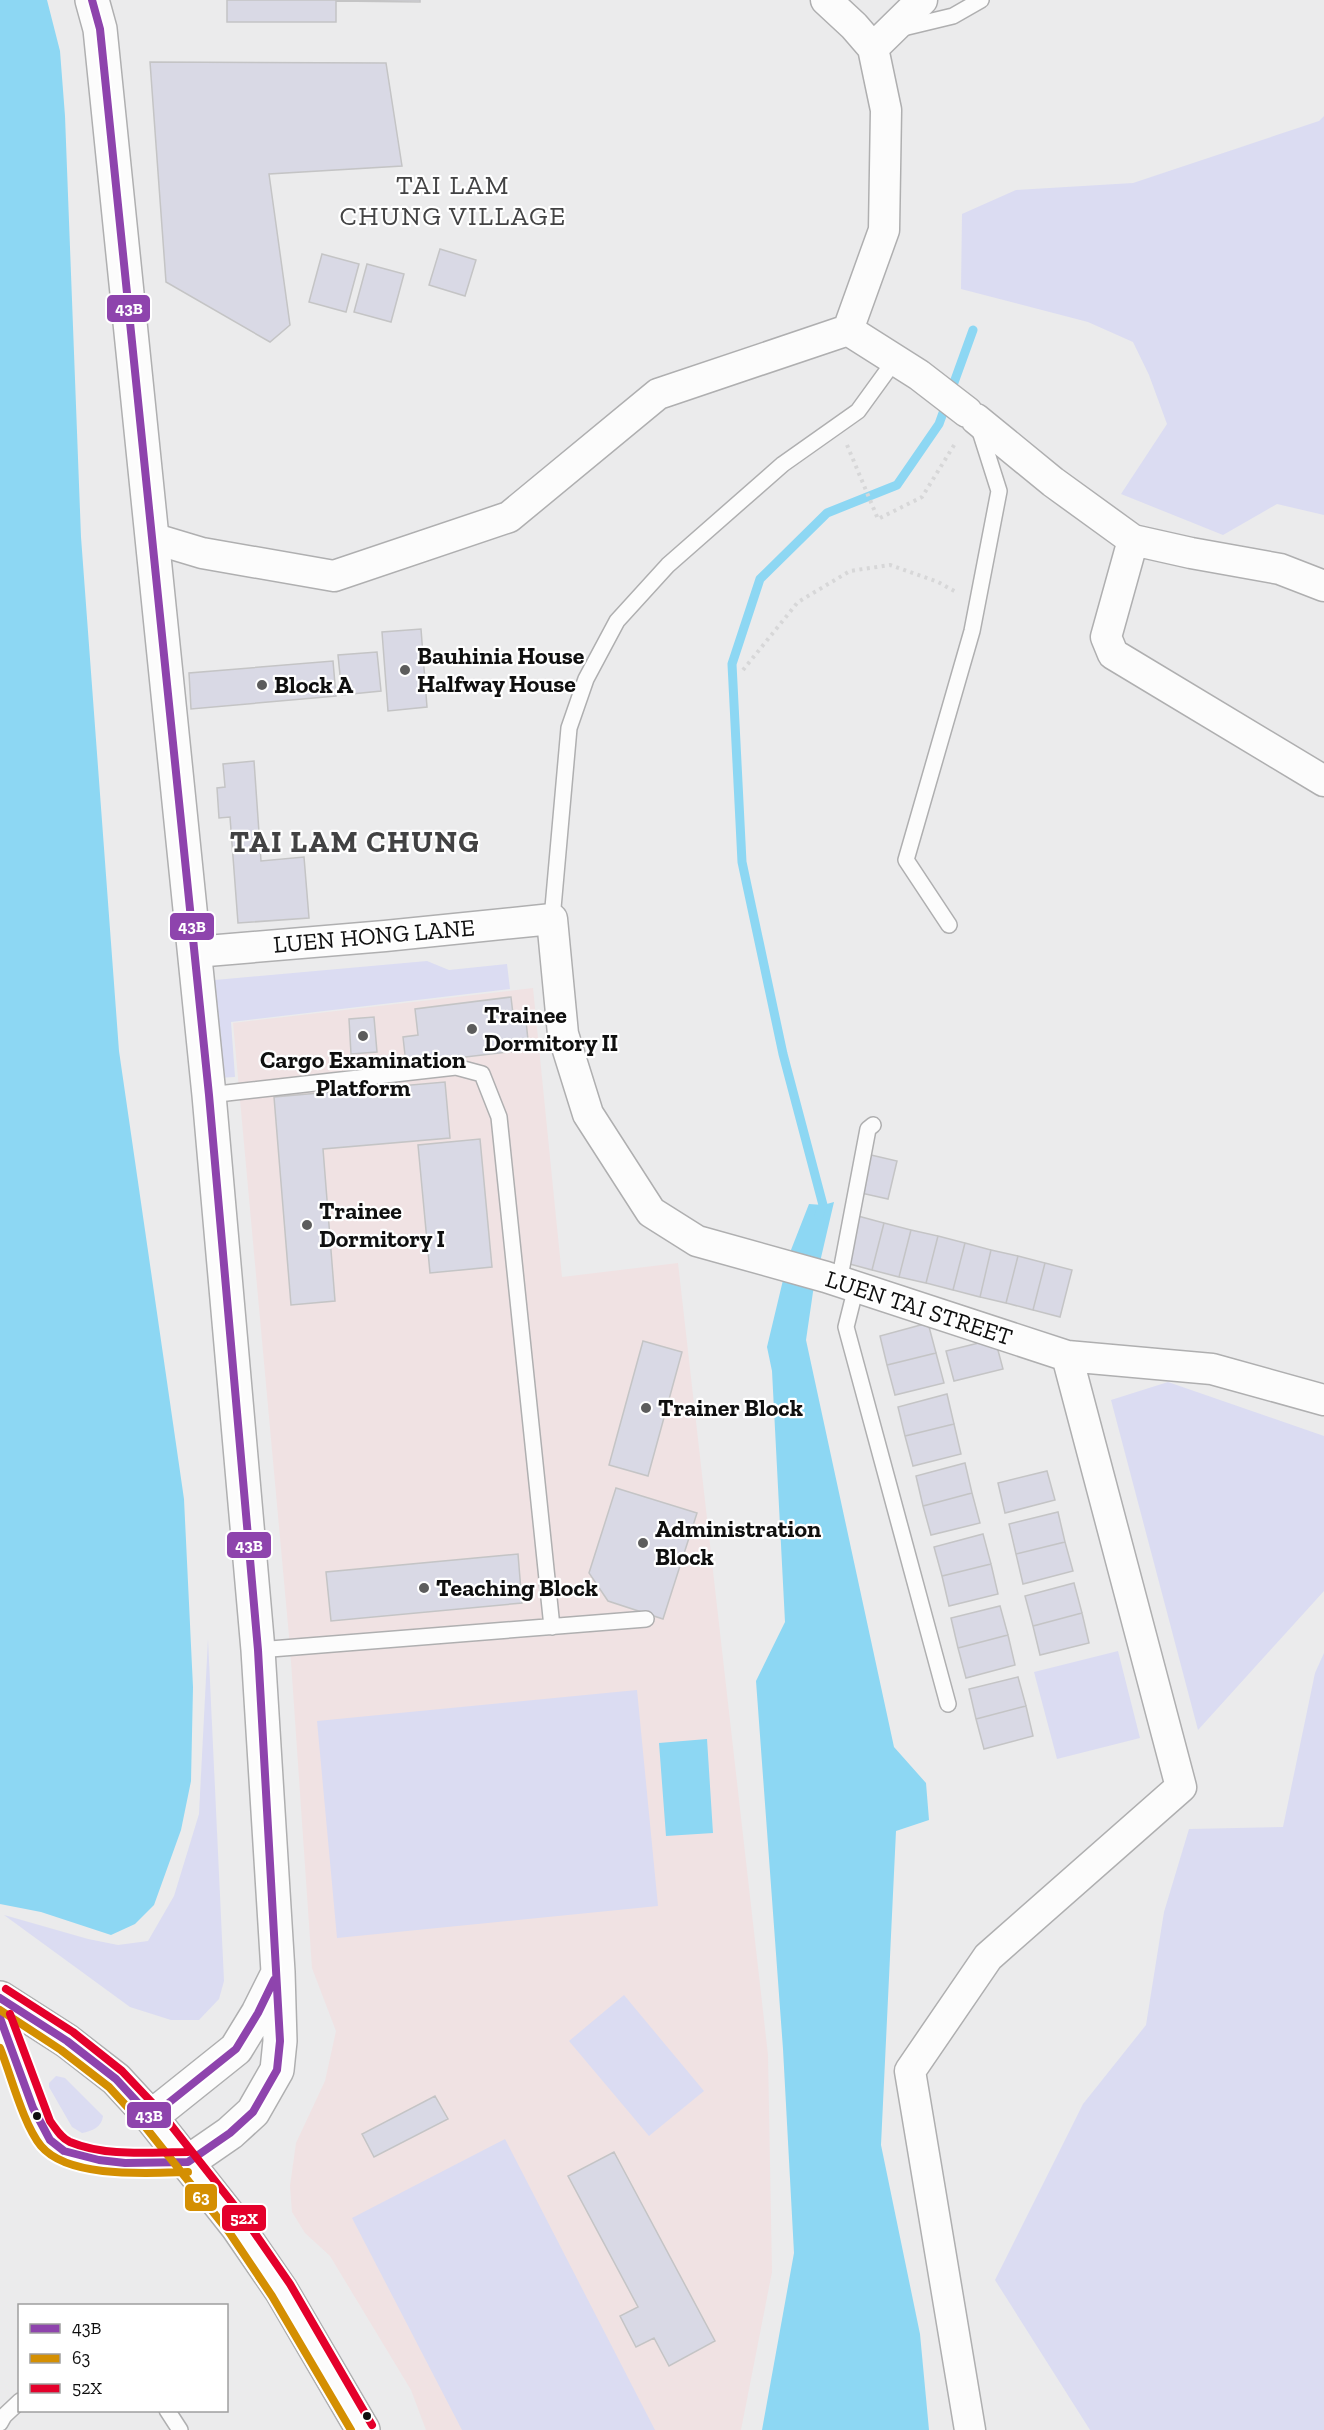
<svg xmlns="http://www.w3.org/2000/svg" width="1324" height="2430" font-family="'Zilla Slab',serif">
	<rect width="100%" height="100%" fill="#ebebec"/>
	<path fill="#f0e2e3" d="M533,988L562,1277L678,1263L768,2055L772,2272L741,2430H426L411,2390L330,2256L305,2233L292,2212L290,2186L296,2143L325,2081L336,2031L312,1968L290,1647L233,1023Z"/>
	<path fill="#dbdcf2" d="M1324,116V515L1277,504L1223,535L1121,494L1167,424L1149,375L1133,342L1088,322L961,289L962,214L1016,190L1133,183L1319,121Z
		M427,961L449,970L507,964L510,989L231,1022L235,1077L215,1078L204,981Z
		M1168,1382L1324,1436V1591L1198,1730L1111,1400Z
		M208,1639L224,1981L219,1999L199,2020H171L130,2007L4,1915L88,1939L118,1945L148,1941L174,1896L199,1814Z
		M1118,1651L1140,1738L1057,1759L1034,1672Z
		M1324,1653V2430H1090L995,2280L1083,2104L1146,2025L1164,1912L1189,1829L1283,1827L1315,1673Z
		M637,1690L658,1906L337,1938L317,1721Z
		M624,1995L704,2091L649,2136L569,2041Z
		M56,2076L65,2078L103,2116C102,2127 92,2131 82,2133L72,2127L49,2087V2083Z
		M505,2139L655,2430H462L352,2218Z"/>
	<path fill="#8dd7f3" d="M0,0H47L60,51L65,116L81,537L119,1051L184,1499L193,1687L191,1781L181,1830L154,1905L135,1924L111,1935L41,1912L0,1904Z
		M834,1202L813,1292L806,1340L894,1747L926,1783L929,1820L896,1831L881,2145L920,2334L929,2430H762L794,2253L783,2049L756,1681L785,1622L772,1371L767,1347L789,1255L809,1204L823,1205Z
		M707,1739L713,1833L666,1836L659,1743Z"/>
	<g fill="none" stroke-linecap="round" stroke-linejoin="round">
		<path stroke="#8dd7f3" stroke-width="9" d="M819,1215L823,1205L783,1054L742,862L732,664L760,579L827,513L897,485L939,424L973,330"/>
	</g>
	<path fill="#d9d9e5" stroke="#c4c4c5" stroke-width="1.5" d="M227,0H420V2L336,1V22H227Z
		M150,62L386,63L402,166L269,174L290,325L270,342L166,282Z
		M440,249L476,260L465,296L429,285Z
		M322,254L359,264L346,312L309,302Z
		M367,264L404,274L391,322L354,312Z
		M421,629L427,707L388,711L382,632Z
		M377,652L381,691L342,695L338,655Z
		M333,661L336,696L191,709L189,673Z
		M254,761L261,861L304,857L309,918L238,923L230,817L219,818L217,788L225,787L223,764Z
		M511,997L514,1023L526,1021L528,1040L516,1051L406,1064L403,1037L418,1035L415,1009Z
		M374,1017L377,1052L351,1054L349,1019Z
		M445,1082L450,1138L323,1149L335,1301L291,1305L274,1097Z
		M480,1139L492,1267L430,1273L418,1145Z
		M871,1155L897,1161L888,1199L861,1193Z
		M858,1216L884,1223L872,1270L846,1263Z
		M884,1223L911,1230L899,1277L872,1270Z
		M911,1230L938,1236L926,1283L899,1277Z
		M938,1236L965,1243L953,1290L926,1283Z
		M965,1243L991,1250L980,1297L953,1290Z
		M991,1250L1018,1256L1006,1303L980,1297Z
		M1018,1256L1045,1263L1033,1310L1006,1303Z
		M1045,1263L1072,1270L1060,1317L1033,1310Z
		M928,1323L936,1353L887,1365L880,1336Z
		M995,1339L1003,1369L954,1381L946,1351Z
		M643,1341L682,1352L648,1476L609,1465Z
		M936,1353L944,1383L895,1395L887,1365Z
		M947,1394L954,1424L905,1436L898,1407Z
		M954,1424L961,1454L913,1466L905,1436Z
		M965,1463L972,1493L923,1506L916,1476Z
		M1047,1471L1055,1500L1005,1513L998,1483Z
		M616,1488L697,1513L663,1619L608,1601L589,1573Z
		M972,1493L980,1523L931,1535L923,1506Z
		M1058,1512L1065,1542L1016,1554L1009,1524Z
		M983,1534L991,1564L942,1576L934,1547Z
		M1065,1542L1073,1571L1023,1584L1016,1554Z
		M518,1554L522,1603L331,1621L326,1572Z
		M991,1564L998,1594L949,1606L942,1576Z
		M1074,1583L1082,1613L1033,1626L1025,1596Z
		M1000,1606L1008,1635L958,1648L951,1618Z
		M1082,1613L1089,1643L1040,1655L1033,1626Z
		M1008,1635L1015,1665L966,1678L958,1648Z
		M1018,1677L1026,1706L976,1719L969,1689Z
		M1026,1706L1033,1736L984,1749L976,1719Z
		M435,2096L448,2119L374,2157L362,2134Z
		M614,2152L715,2341L669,2366L654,2338L636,2347L620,2316L638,2307L568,2176Z"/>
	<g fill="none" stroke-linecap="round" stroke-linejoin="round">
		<defs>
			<path id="lane" d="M899,29L953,16L981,0
				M552,919L569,728L586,679L617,621L668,565L783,464L858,411L895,360
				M949,925L906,860L972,631L999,491L979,428
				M209,1095L456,1067L482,1074L499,1117L552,1627
				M839,1282L868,1129L873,1125
				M856,1287L846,1327L948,1704
				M258,1650L646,1619
				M0,2018C11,2050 34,2134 63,2150C68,2153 75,2154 80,2155C116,2164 150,2163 186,2162
				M167,2410L180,2430
				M0,2423L4,2416L20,2401"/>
			<path id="street" d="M826,0L854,26L873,48
				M848,330L884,230L886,110L873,48L922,0
				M976,419L1053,482L1133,540L1191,553L1280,569L1324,586
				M152,538L202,553L334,576L509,517L658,394L848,330L919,375L967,412
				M1133,540L1106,637L1113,654L1324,781
				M195,952L385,936L552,919L563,1034L588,1114L651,1212L697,1241L826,1277L1067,1356L1212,1369L1324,1400
				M970,2430L910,2071L988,1957L1181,1787L1067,1356"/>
			<path id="secondary" d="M92,0L100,29L209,1095L258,1650L278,1972L280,2041L277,2070L253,2112L230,2133L188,2162
				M0,1998L67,2041L116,2079L151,2117L237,2226L281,2290L363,2430
				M151,2117L236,2049L258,2013L277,1975"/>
		</defs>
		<use href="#lane" stroke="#afafb0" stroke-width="18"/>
		<use href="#street" stroke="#afafb0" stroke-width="33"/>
		<use href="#secondary" stroke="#afafb0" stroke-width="36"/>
		<path stroke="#d7d7d8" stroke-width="4" stroke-dasharray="3 4.5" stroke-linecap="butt" d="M847,445L878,519L922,497L956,442
			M743,670L798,602L850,571L890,565L938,582L956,592"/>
		<use href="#lane" stroke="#fcfcfc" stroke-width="15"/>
		<use href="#street" stroke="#fcfcfc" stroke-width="30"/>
		<use href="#secondary" stroke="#fcfcfc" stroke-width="33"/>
		<defs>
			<path id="bus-1" d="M0,1998L67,2041L116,2079L151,2117L236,2049L258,2013L274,1980
				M0,2018L33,2108L50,2140L64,2151L99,2160L125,2163L188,2162L230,2133L253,2112L277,2070L280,2041L258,1650L209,1095L100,29L92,0"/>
			<path id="bus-2" d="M0,2010L61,2050L109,2087L143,2124L229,2232L272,2296L351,2430
				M0,2048C11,2075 23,2124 41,2146C69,2179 149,2173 188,2172"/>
			<path id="bus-3" d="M6,1989L73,2032L122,2071L159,2110L245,2219L290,2284L372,2425
				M10,2014L50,2121C56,2129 61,2138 70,2142C106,2157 150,2152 188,2152"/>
		</defs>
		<use href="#bus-1" stroke="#fff" stroke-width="12"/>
		<use href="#bus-2" stroke="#fff" stroke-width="12"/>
		<use href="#bus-3" stroke="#fff" stroke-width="12"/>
		<use href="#bus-1" stroke="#8e44ad" stroke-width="8"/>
		<use href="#bus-2" stroke="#d48f02" stroke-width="8"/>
		<use href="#bus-3" stroke="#e4002b" stroke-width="8"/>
	</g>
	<g fill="#5c5c5c" stroke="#fff" stroke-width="2">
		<circle cx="405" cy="670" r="6"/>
		<circle cx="262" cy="685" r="6"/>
		<circle cx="472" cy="1029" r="6"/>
		<circle cx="363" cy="1036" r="6"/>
		<circle cx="307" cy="1225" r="6"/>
		<circle cx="646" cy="1408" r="6"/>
		<circle cx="643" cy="1543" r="6"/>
		<circle cx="424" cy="1588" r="6"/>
	</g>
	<g fill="#0f0f0f" stroke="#fff" stroke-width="2">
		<circle cx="37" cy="2116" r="5"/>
		<circle cx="367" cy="2416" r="5"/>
	</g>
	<g text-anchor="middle" stroke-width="4.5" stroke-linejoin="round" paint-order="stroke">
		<g font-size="24" font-weight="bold" fill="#0f0f0f" stroke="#fff" text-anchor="start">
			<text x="417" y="664">Bauhinia House<tspan x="417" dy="28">Halfway House</tspan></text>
			<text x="274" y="693">Block A</text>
			<text x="484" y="1023">Trainee<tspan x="484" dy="28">Dormitory II</tspan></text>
			<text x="363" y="1068" text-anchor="middle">Cargo Examination<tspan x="363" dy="28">Platform</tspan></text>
			<text x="319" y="1219">Trainee<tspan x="319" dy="28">Dormitory I</tspan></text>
			<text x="658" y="1416">Trainer Block</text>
			<text x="655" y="1537">Administration<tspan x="655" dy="28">Block</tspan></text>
			<text x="436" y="1596">Teaching Block</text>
		</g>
		<g font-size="24" fill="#0f0f0f" stroke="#fff">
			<text transform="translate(374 936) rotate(-5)" y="8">LUEN HONG LANE</text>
			<text transform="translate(919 1308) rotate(18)" y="8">LUEN TAI STREET</text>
		</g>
		<g font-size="27" letter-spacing="1.5" fill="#424243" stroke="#fff">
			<text x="453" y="194">TAI LAM<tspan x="453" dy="31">CHUNG VILLAGE</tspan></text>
		</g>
		<g font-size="30" font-weight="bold" letter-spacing="1.5" fill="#424243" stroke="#fff">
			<text x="355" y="852">TAI LAM CHUNG</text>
		</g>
	</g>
	<g stroke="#fff" stroke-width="2">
		<rect x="106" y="294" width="45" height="29" rx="6" fill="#8e44ad"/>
		<rect x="169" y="912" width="46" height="29" rx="6" fill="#8e44ad"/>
		<rect x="226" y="1531" width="46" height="28" rx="6" fill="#8e44ad"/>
		<rect x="126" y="2101" width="46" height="28" rx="6" fill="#8e44ad"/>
		<rect x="184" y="2183" width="34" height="29" rx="6" fill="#d48f02"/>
		<rect x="221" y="2204" width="46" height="28" rx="6" fill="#e4002b"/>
	</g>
	<g font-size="16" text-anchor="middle" font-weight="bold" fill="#fff">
		<text x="129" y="314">43B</text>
		<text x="192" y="932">43B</text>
		<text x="249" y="1551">43B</text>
		<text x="149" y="2121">43B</text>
		<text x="201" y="2203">63</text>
		<text x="244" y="2224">52X</text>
	</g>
	<rect x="18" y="2304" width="210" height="108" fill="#ffffff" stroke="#9f9f9f" stroke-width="1.5"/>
	<rect x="30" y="2324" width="30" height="9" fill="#8e44ad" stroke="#9f9f9f" stroke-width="1.5"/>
	<text x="72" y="2334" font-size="18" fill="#0f0f0f">43B</text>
	<rect x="30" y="2354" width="30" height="9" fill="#d48f02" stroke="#9f9f9f" stroke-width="1.5"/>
	<text x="72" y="2364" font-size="18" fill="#0f0f0f">63</text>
	<rect x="30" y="2384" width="30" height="9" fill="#e4002b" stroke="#9f9f9f" stroke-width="1.5"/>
	<text x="72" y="2394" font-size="18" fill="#0f0f0f">52X</text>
</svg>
